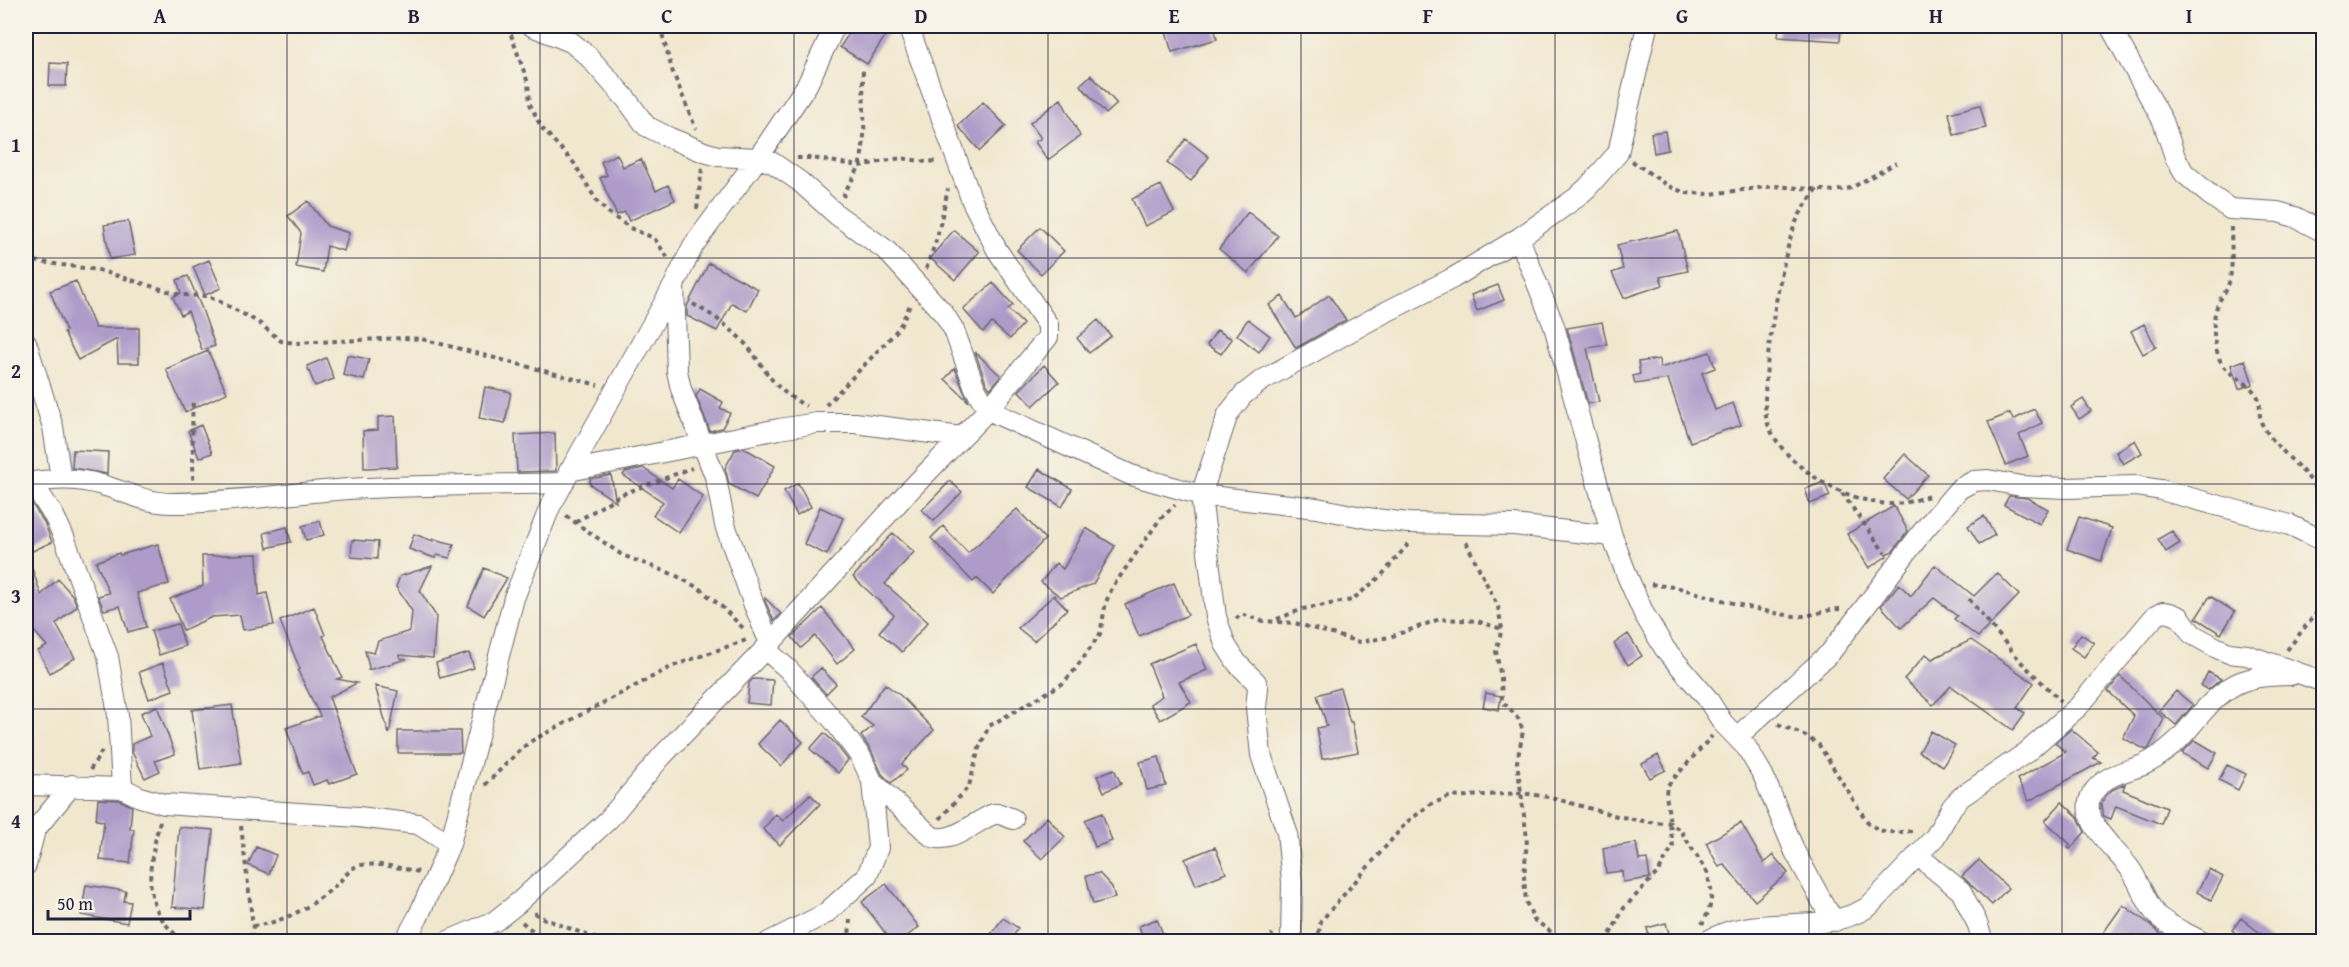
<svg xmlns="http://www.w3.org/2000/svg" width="2349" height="967" font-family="'Gentium Book Plus',serif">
	<rect width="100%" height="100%" fill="#f7f3e8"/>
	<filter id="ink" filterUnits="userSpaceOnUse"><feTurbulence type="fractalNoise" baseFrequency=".0167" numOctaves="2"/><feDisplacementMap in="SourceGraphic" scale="12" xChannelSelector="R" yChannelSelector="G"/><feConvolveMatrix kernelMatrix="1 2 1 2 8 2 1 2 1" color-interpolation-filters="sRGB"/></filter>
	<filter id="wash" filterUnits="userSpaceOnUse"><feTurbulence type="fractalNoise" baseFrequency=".008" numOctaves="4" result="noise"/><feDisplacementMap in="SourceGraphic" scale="24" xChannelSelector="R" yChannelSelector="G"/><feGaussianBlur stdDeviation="1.35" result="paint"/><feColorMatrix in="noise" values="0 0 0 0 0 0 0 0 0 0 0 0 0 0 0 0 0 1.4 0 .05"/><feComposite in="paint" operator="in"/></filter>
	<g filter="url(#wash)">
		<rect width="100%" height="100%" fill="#f1e7ce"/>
		<g id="blocks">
			<path fill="#ae9bc9" d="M854,26H892L867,64L840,47Z
				M1164,26H1214L1217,39L1172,52Z
				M1779,26H1841L1840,41L1778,37Z
				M50,63L67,64L66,86H49Z
				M1091,75L1117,104L1106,114L1080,85Z
				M1061,99L1080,136L1048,160L1035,142L1041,138L1030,123Z
				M983,102L1006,126L980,151L958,126Z
				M1980,105L1986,128L1954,135L1949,113Z
				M1665,131L1668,150L1654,153L1651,133Z
				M1186,139L1209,157L1191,181L1167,163Z
				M617,154L623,167L641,159L656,191L668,185L675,200L629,221L625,212L617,215L600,178L607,175L601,162Z
				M1161,185L1174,212L1145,226L1132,199Z
				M308,201L327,226L349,233L344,251L327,246L323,272L296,267L301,233L288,216Z
				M1248,212L1278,236L1248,273L1219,249Z
				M128,221L135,255L110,259L104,225Z
				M1040,227L1064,251L1041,274L1017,250Z
				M954,230L979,252L955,280L930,258Z
				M1678,231L1688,271L1660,277L1663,285L1624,298L1612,273L1623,269L1617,245Z
				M209,260L221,288L205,295L193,267Z
				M709,263L758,289L747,311L732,303L717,331L687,316V306Z
				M188,276L202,309L215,346L202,350L188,311L181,315L173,297L181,293L177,280Z
				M76,281L95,328H139V363H118L117,339L78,360L64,332L66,331L50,291Z
				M993,283L1013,305L1008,309L1023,324L1010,339L992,323L983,332L963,309Z
				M1498,285L1504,300L1477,311L1471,295Z
				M1329,295L1346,320L1296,348L1269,305L1282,296L1296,318Z
				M1248,319L1270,336L1259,352L1237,335Z
				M1098,320L1111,336L1089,353L1077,338Z
				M1602,322L1607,345L1587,348L1599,402L1588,404L1567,328Z
				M2144,324L2156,347L2143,354L2131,331Z
				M1217,330L1232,339L1221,354L1207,345Z
				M208,351L227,393L185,412L166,369Z
				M975,352L1001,376L990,389L986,383Z
				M1710,352L1715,368L1702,373L1715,410L1733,403L1741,425L1690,442L1668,379L1635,384L1633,376L1640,374L1638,362L1659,359L1660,368Z
				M347,355L369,359L364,380L343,375Z
				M326,358L334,379L315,386L307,366Z
				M2245,360L2253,384L2239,389L2231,365Z
				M1044,365L1059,382L1033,406L1019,391Z
				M955,368L964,392L969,402L945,379Z
				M485,387L511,392L505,423L479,418Z
				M700,389L723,402L720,408L730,413L722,428L710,431L696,396Z
				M2083,399L2091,411L2079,419L2071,407Z
				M2034,409L2042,423L2019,435L2028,456L2006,465L1988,422L2010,413L2013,420Z
				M395,416L397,467L364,468L363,431L378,430V417Z
				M201,425L212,453L199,458L188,431Z
				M555,433L556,471L517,472L515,435Z
				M2135,440L2142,453L2123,464L2116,452Z
				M744,448L775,466L756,499L729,484L725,468L735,450Z
				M73,450L108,452L107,474L72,468Z
				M1905,454L1928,475L1906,499L1883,479Z
				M643,468L672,488L678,479L703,497L679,533L653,515L663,502L623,475L625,472Z
				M1039,469L1072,489L1062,507L1028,487Z
				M611,475L616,502L590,484V479Z
				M950,481L962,492L934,521L922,510Z
				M1824,482L1830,496L1810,504L1805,489Z
				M798,483L811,507L797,515L784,491Z
				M26,495L44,522L52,542L26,554Z
				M2009,496L2027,498L2048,509L2040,524L2004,505Z
				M1894,506L1908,531L1893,551L1886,554L1887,556L1869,568L1847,534Z
				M820,507L843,518L827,555L804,544Z
				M1017,509L1045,539L993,594L977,578L973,582L931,538L943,526L968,553Z
				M1984,516L1995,535L1979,544L1968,526Z
				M2079,517L2112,528L2101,561L2067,549Z
				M320,521L324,535L306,540L302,526Z
				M287,527L291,542L267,548L264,533Z
				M1086,528L1115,546L1093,584L1061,597L1041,582L1056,563L1063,569Z
				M2172,531L2180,543L2166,552L2158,539Z
				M893,533L914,552L885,584L928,622L902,652L879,632L894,615L853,577Z
				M414,534L433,541V539L454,544L450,558L437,555L435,558L409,549Z
				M352,540L378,542L377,559L351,557Z
				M158,544L169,584L137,593L146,627L128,632L120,606L104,610L98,596L109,593L96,562L119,553L120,555Z
				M257,554L259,595L267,593L274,625L243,630L240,615L212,617L183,630L170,599L203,586L202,556Z
				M26,556H28L41,595L58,579L73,596L77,606L56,624L75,658L50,673L38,651L47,646L26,622Z
				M1935,565L1974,596L1997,573L2019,595L1978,637L1954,619L1957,616L1934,598L1901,628L1881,606L1899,584L1911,596Z
				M432,566L420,591L436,616L433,658L399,655L400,658L407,659L368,670L369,667L365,651L374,653L378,641L410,631L412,611L396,587L400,576Z
				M484,568L507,578L484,616L468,606Z
				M1174,583L1188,615L1139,636L1125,604Z
				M1054,595L1067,609L1034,641L1018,628Z
				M2210,596L2235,612L2221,634L2196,618Z
				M765,598L781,614L774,621L765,601Z
				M314,607L325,635L323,636L342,677L337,679L357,683L329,697L357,774L329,784L327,780L313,785L308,772L303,774L286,728L320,716L298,671L300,669L280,621Z
				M822,608L855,649L837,664L815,636L801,648L792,637Z
				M178,624L185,646L159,655L151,631Z
				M1628,634L1642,656L1628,665L1614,644Z
				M2081,634L2094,643L2084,657L2071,648Z
				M1971,640L2034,683L2017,708L2025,713L2013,730L1951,686L1933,705L1904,679L1926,654L1932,659Z
				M1196,644L1207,670L1179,682L1191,702L1160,720L1150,704L1162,696L1149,664Z
				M469,653L474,668L440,678L436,663Z
				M163,663L173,690L149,699L139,672Z
				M821,668L836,684L826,694L811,677Z
				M2208,672L2221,679L2208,690L2201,686Z
				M2120,676L2164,719L2149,748L2146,750L2123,738L2134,716L2108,691Z
				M753,679L773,680L771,705L747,703L749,683Z
				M885,684L901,696L934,730L902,764L907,770L891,783L882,774L872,752L861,736L873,726L861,717Z
				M375,686L398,691L389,734Z
				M1340,688L1350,722H1352L1358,752L1322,759L1317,728L1327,726L1317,695Z
				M2176,691L2193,705L2176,725L2159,711Z
				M1486,693L1501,696L1499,710L1483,707Z
				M232,705L241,763L200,769L192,710Z
				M157,706L175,754L155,761L160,771L145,778L132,752V744L150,736L141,713Z
				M780,720L803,742L781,766L758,744Z
				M2071,729L2098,752L2093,758L2101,762L2029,801L2017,779L2066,752L2055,743Z
				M398,731H460L461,753H398Z
				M1931,731L1955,745L1943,766L1919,752Z
				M824,733L835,743L848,760L838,773L810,749Z
				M2195,740L2217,753L2208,768L2182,753Z
				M1658,755L1666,770L1650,778L1642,764Z
				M1159,757L1166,786L1147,790L1140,762Z
				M2227,765L2246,774L2238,790L2219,780Z
				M1114,769L1121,784L1104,792L1097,776Z
				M2125,784L2123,790L2167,808L2161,824L2116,806L2111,819L2103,816L2101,804L2105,797L2112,790Z
				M810,794L820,804L780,845L763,829L776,814L783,821Z
				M98,799L119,800L132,806L130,829H134L130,863L100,860L104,821L96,820Z
				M2062,802L2078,817L2085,832L2070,849L2068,848L2070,844L2045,821Z
				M1102,813L1112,841L1095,847L1085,820Z
				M1047,817L1065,837L1042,859L1023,841Z
				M1741,823L1764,863L1773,855L1788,873L1755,901L1724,864L1719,867L1706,843Z
				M179,827L213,830L205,910L172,907Z
				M1636,843L1639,860L1647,859L1650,878L1623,882L1622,871L1606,873L1603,848Z
				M256,847L276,855L269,874L248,865Z
				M1215,847L1226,873L1196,885L1185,859Z
				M1979,860L2008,888L1992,905L1962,876Z
				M2209,869L2223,877L2211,900L2197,892Z
				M1099,873L1112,887L1115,898L1093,904L1086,876Z
				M886,884L919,927L899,942H892L862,902Z
				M86,885L126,891L124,901L131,902L127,923L81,915Z
				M2123,905L2148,923L2170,942H2115L2103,933Z
				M1003,918L1018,928L1010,942H985Z
				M2241,918L2271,942H2247L2232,930Z
				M1157,919L1163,934L1144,941L1139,926Z
				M1666,923L1670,937L1650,942L1647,928Z"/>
		</g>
	</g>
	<g filter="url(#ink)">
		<use href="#blocks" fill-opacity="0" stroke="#6a676e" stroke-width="1.5"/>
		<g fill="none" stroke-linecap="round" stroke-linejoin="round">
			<defs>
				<path id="street" d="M532,26L571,42L588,56L627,100L646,126L670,138L704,152L718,156L758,158L773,163L799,181L837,215L886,250L944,314L954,330L975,388L988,410L1131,475L1201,495L1317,508L1367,518L1408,523L1514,525L1612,536
					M2110,26L2163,121L2175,157L2184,173L2210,195L2230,209L2278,212L2295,217L2324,232
					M1519,238L1554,326L1612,536L1628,578L1644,614L1665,649L1707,698L1723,723L1747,748L1763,775L1795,852L1825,907L1835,921
					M674,285L677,371L681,389L716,479L725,525L754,605L766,634L771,640
					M26,342L53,427L61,478
					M569,471L779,429L817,423H855L961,437
					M32,482L54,516L64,537L108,657L118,715L122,788
					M26,483C54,479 74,477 102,485C126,492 146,503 172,503C231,503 290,493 348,489C419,485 491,485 562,483
					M765,649L788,669L834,721L861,757L872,781L931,836C951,846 976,820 994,814H1000L1013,819
					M1737,737L1830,653L1923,531L1959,489L1974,481L1988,480L2021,486L2066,488L2136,486L2161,490L2290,525L2324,541
					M26,785L122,788L140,797L164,804L358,817L400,822L418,824L450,844
					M1917,855L1961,891L1977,923L1983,942
					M26,865L35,830L72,785
					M404,942L418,917L450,844L514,598L550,507L674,285L693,246L758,158L807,85L835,26
					M446,942L495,921L518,903L608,820L662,756L765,649L906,494L988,410L1048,337V325L997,250L972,201L908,26
					M769,942L825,914L867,876L878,848L872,781
					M1291,942L1292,882L1287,832L1261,755L1256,708L1258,688L1256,682L1237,663L1225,644L1216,617L1201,495L1228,414L1243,395L1261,381L1378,316L1453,278L1519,238L1576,198L1587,188L1618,153L1647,26
					M1706,942C1754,911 1819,938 1868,907L1935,837L1952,807L1961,797L2027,752L2079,706L2155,616L2163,612L2170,613L2180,617L2192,634L2217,648L2229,653L2247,655L2324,682
					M2202,942C2188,933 2166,926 2155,913C2147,904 2139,882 2131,870C2117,849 2072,817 2095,790C2108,774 2125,772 2143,765C2155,760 2166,751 2176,742C2185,734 2192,724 2200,715C2229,681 2247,675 2291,675"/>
			</defs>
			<use href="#street" stroke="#6a676e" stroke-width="22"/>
			<path stroke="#6a676e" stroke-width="4" stroke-dasharray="4.5 4.5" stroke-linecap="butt" d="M508,26L528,83L530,104L541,127L574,163L598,203L611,215L632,229L654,238L668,258
				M660,26L672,70L696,129
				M797,158H812L859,166L901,158L926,162L937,161
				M1632,161L1668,186L1686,193L1710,194L1774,186L1834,191L1851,188L1896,163
				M1817,189C1810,199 1802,209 1797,220C1782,250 1758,390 1767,421C1780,465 1849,505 1894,504C1905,504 1918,499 1929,496
				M843,197C847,185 857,175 860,163C868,133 862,98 863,67
				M697,209L702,168
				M2231,227C2231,246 2234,268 2228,286C2226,292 2221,297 2219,302C2212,316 2213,332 2216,347C2221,377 2240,373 2256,394C2263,403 2257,414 2262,424C2278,454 2311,471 2324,502
				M26,260L98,270L181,295L206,296L217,300L258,322L281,341L295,343L403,338L422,339L598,385
				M926,269L937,238L948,189
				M693,304C713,315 733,329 748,347C770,375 771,387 806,406
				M193,403C191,430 194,457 193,484
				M826,405L894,334L901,324L911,303
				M1842,493L1885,553
				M566,516L622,555L675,575L700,589L722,607L743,628
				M576,522L620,495L692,468
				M1466,542L1498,607L1502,629L1496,651L1501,678L1502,701L1518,718L1523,731L1517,762L1527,838L1524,878L1526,902L1534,920L1549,930L1557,942
				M1651,584C1661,586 1670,586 1679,588C1717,598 1755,611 1794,616C1809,618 1825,609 1840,609
				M1969,599L2022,663L2061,701
				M1236,619L1241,614L1263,621L1295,623L1359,642L1390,637L1440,619L1477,621L1502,629
				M1277,619L1303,609L1352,600L1381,576L1410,542
				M2287,650L2324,603
				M1778,724L1804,735L1819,745L1866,820C1881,836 1893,832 1914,831
				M90,770L102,751
				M485,785L522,748L533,740L673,666L749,639
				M940,819L969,786L979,748L989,726L1062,684L1073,672L1100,634L1106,602L1112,588L1160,519L1175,505
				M160,821C148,868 139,909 185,942
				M241,826L253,926L250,942
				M534,913L545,919L605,942
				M522,922L546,942
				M253,926C285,922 311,907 335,886C341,881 348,871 355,867C368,860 405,869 419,872
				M1851,935L1859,942
				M849,942L850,918
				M1265,942L1273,934
				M1317,942L1321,921L1407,822L1431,804L1449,797L1521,793L1549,797L1617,816L1648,822L1670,823L1681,831L1707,872L1712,894L1709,911L1702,924
				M1606,942L1624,908L1659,871L1673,846L1666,794L1667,786L1712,736"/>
			<use href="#street" stroke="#fff" stroke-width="20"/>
		</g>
	</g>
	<path fill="none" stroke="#22223b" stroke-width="1.5" stroke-opacity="0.55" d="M287,26V942M540,26V942M794,26V942M1048,26V942M1301,26V942M1555,26V942M1809,26V942M2062,26V942M26,258H2324M26,484H2324M26,709H2324"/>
	<rect width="2349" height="967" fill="none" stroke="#f7f3e8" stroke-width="66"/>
	<path d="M48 910v9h142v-9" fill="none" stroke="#22223b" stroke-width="3"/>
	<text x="57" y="910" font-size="18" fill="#22223b" stroke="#f7f3e8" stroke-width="4.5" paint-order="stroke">50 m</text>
	<rect x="33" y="33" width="2283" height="901" fill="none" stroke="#22223b" stroke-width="2"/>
	<g font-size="20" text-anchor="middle" font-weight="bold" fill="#22223b">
		<text x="160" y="23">A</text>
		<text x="414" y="23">B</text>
		<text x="667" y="23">C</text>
		<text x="921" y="23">D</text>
		<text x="1174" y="23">E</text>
		<text x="1428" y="23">F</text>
		<text x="1682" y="23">G</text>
		<text x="1936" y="23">H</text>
		<text x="2189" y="23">I</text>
		<text x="16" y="152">1</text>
		<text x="16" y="378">2</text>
		<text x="16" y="603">3</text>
		<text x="16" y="828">4</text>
	</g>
</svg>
